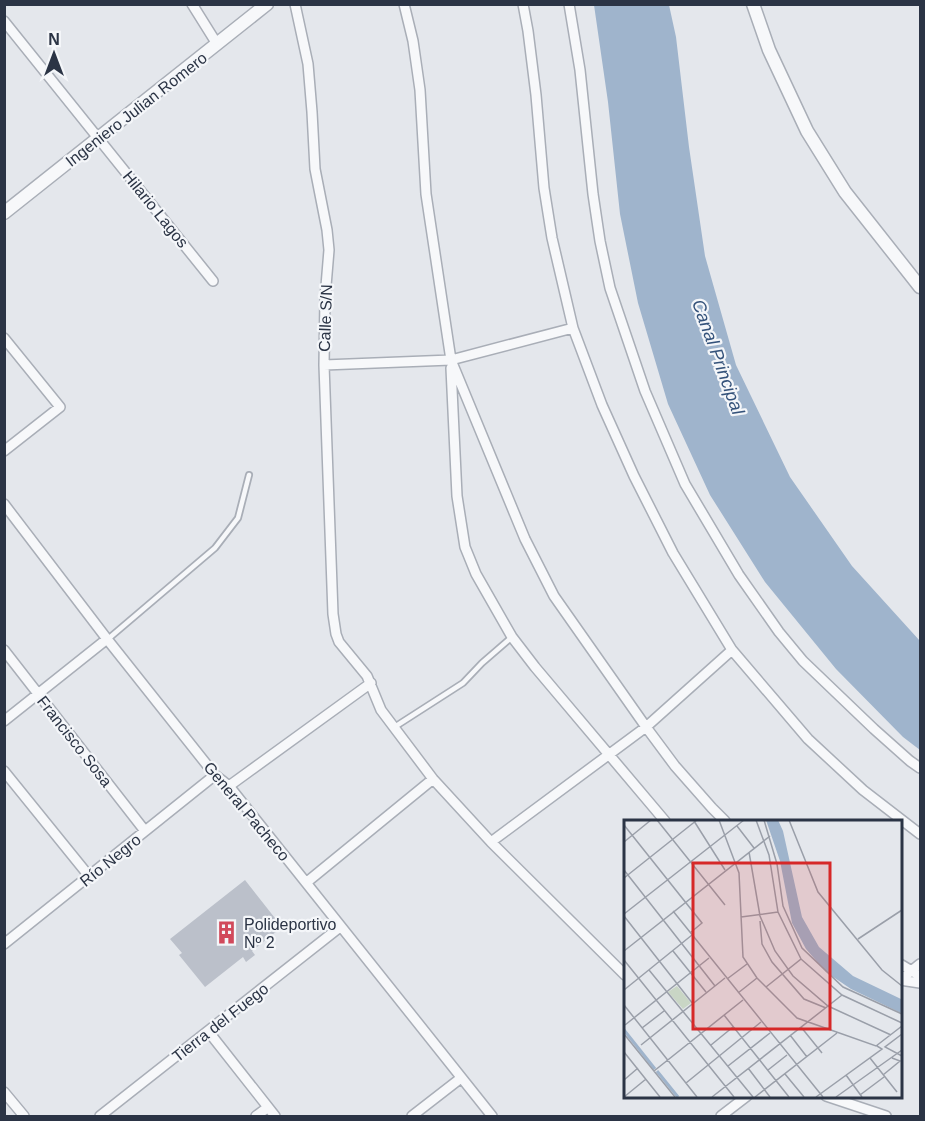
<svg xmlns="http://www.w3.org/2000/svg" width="925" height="1121" font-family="Arial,sans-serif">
	<rect width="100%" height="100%" fill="#e4e7ec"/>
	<path fill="#9fb4cc" d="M594,5H669L676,37L689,147L705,256L736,365L790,477L852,566L920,641V750L903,737L836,669L765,582L710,495L668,404L638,303L620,214L608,102Z"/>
	<path fill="#bbc0ca" d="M245,880L282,927L252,951L255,955L246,962L243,957L205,987L179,955L182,953L170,939Z"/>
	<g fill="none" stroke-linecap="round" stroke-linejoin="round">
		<defs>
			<path id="service" d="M108,639L215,548L238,518L249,475
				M393,728L463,683L482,663L512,637"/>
			<path id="minor" d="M192,4L217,44
				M295,4L308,64L312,112L315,169L327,230L329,250L325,298L324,365L333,614L336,634L339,642L367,676L381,710L433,779L491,842L625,975
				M404,4L413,41L420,90L426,194L451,360L525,539L554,596L646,727L675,766L712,808L725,821
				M569,4L580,70L593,194L600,241L610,288L645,391L685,484L739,575L779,632L803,661L874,729L910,761L920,768
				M4,21L213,281
				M4,338L60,407L4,451
				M324,365L451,360L573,328
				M451,368L457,496L465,547L476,574L512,637L535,667L665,821
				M4,504L107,639L215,775L229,786C318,896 404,1007 492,1116
				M4,650L145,831
				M732,650L808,739L863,790L920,834
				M4,721L107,639
				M4,771L89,876
				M229,786L371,683
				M491,842L646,727L732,650L673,553L634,476L602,405L573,328L552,238L544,188L536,95L528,31L523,4
				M307,882L433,779
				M4,944L215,775
				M900,964L920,976
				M900,980L920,964
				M900,980L920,983
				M208,1031L275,1116
				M4,1092L24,1116
				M826,1096L886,1116
				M100,1116L340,927
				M256,1116L267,1108
				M412,1116L461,1078
				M721,1116L747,1096"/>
			<path id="tertiary" d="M753,4L769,50L807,131L845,192L920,287
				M4,213L267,4"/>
		</defs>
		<use href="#service" stroke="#a9aeb7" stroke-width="8"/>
		<use href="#minor" stroke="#a9aeb7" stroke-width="12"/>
		<use href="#tertiary" stroke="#a9aeb7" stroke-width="15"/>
		<use href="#service" stroke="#f7f8fa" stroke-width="4.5"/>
		<use href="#minor" stroke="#f7f8fa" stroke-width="9"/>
		<use href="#tertiary" stroke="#f7f8fa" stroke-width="12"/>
	</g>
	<defs>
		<symbol id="building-bare" viewBox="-9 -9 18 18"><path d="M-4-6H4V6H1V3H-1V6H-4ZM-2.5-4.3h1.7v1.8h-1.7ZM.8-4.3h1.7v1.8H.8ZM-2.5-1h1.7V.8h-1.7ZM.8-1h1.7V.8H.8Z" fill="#d1495b" stroke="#f4f6f9" stroke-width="2.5" paint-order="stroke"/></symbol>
	</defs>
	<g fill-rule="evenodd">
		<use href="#building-bare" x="210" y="916" width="33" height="33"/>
	</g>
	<g text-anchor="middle" stroke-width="4.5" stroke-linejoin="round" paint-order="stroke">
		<g font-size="16" fill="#2b3445" stroke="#f4f6f9">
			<text transform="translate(136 109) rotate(-38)" y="6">Ingeniero Julian Romero</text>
			<text transform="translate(156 209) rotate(51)" y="6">Hilario Lagos</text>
			<text transform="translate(325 318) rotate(-88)" y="6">Calle S/N</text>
			<text transform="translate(75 741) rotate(52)" y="6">Francisco Sosa</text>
			<text transform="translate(247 811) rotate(50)" y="6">General Pacheco</text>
			<text transform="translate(110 860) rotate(-39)" y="6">Río Negro</text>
			<text transform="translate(220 1022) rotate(-38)" y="6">Tierra del Fuego</text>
		</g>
		<g font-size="16" fill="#2b3445" stroke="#f4f6f9" text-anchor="start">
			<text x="244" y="930">Polideportivo<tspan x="244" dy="18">Nº 2</tspan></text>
		</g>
		<g font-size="18" font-style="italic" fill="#34527a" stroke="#f4f6f9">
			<text transform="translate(718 357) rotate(70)" y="6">Canal Principal</text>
		</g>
	</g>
	<g transform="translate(624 820)">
		<rect width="278" height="278" fill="#e4e7ec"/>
		<path d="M53,166L67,183L59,189L44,172Z" fill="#c9d6c5"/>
		<path d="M142,0H154L159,11L178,97L195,127L229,156L277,179V193L227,169L202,152L182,129L168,103L156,41Z" fill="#9fb4cc"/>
		<path fill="none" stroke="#9fb4cc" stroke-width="3" d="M0,210L31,249M33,251L54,277"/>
		<path fill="none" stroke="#9a9fa9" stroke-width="1.5" d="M33,0L101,85M95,0L115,53L119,137L133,158L173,198L252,226L278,206M132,0L145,35L154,92L177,139L142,167M140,0L153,44L159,86L178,128L219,167L278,194M165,0L194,72L258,150L278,166M70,1L101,50M0,5L78,103L66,113M113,6L130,28M0,22L27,0M125,32L136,96L151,131L169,156L204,186L267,215M0,50L91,166M0,58L73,0M49,91L199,277M0,94L120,0M0,96L69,184M117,97L154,92M136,101L138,124L148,142L180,179L202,188M234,119L278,90M0,131L146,16M49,131L82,172M177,139L218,175L278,203M0,140L110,277M25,150L129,277M103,159L123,144M0,170L68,115M114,173L133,158M0,185L73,277M100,195L165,277M1,205L85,138M177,207L198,233M18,208L40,191M0,214L51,277M278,214L261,227L278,236M166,215L183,237M17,225L101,158M87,225L109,207M0,232L36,277M246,238L273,272M104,246L146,213M124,248L146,277M144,250L163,235M30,251L119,180M161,254L180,277M222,255L238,277M259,255L276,241L268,238M0,260L14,248M62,263L137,202M236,275L260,257M0,277L22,259M88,277L218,175M131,277L213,213M192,277L258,229L253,226M212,277L278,230"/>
		<path fill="#d62828" fill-opacity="0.15" stroke="#d62828" stroke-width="3" d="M69,43H206V209H69Z"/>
		<rect width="278" height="278" fill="none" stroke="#2b3445" stroke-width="3"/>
	</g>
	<rect width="925" height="1121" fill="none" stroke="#2b3445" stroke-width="12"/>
	<g transform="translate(54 54)" stroke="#f4f6f9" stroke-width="4.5" paint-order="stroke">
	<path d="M0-4.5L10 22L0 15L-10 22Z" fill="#2b3445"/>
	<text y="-9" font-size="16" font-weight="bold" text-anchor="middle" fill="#2b3445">N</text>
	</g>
</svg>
